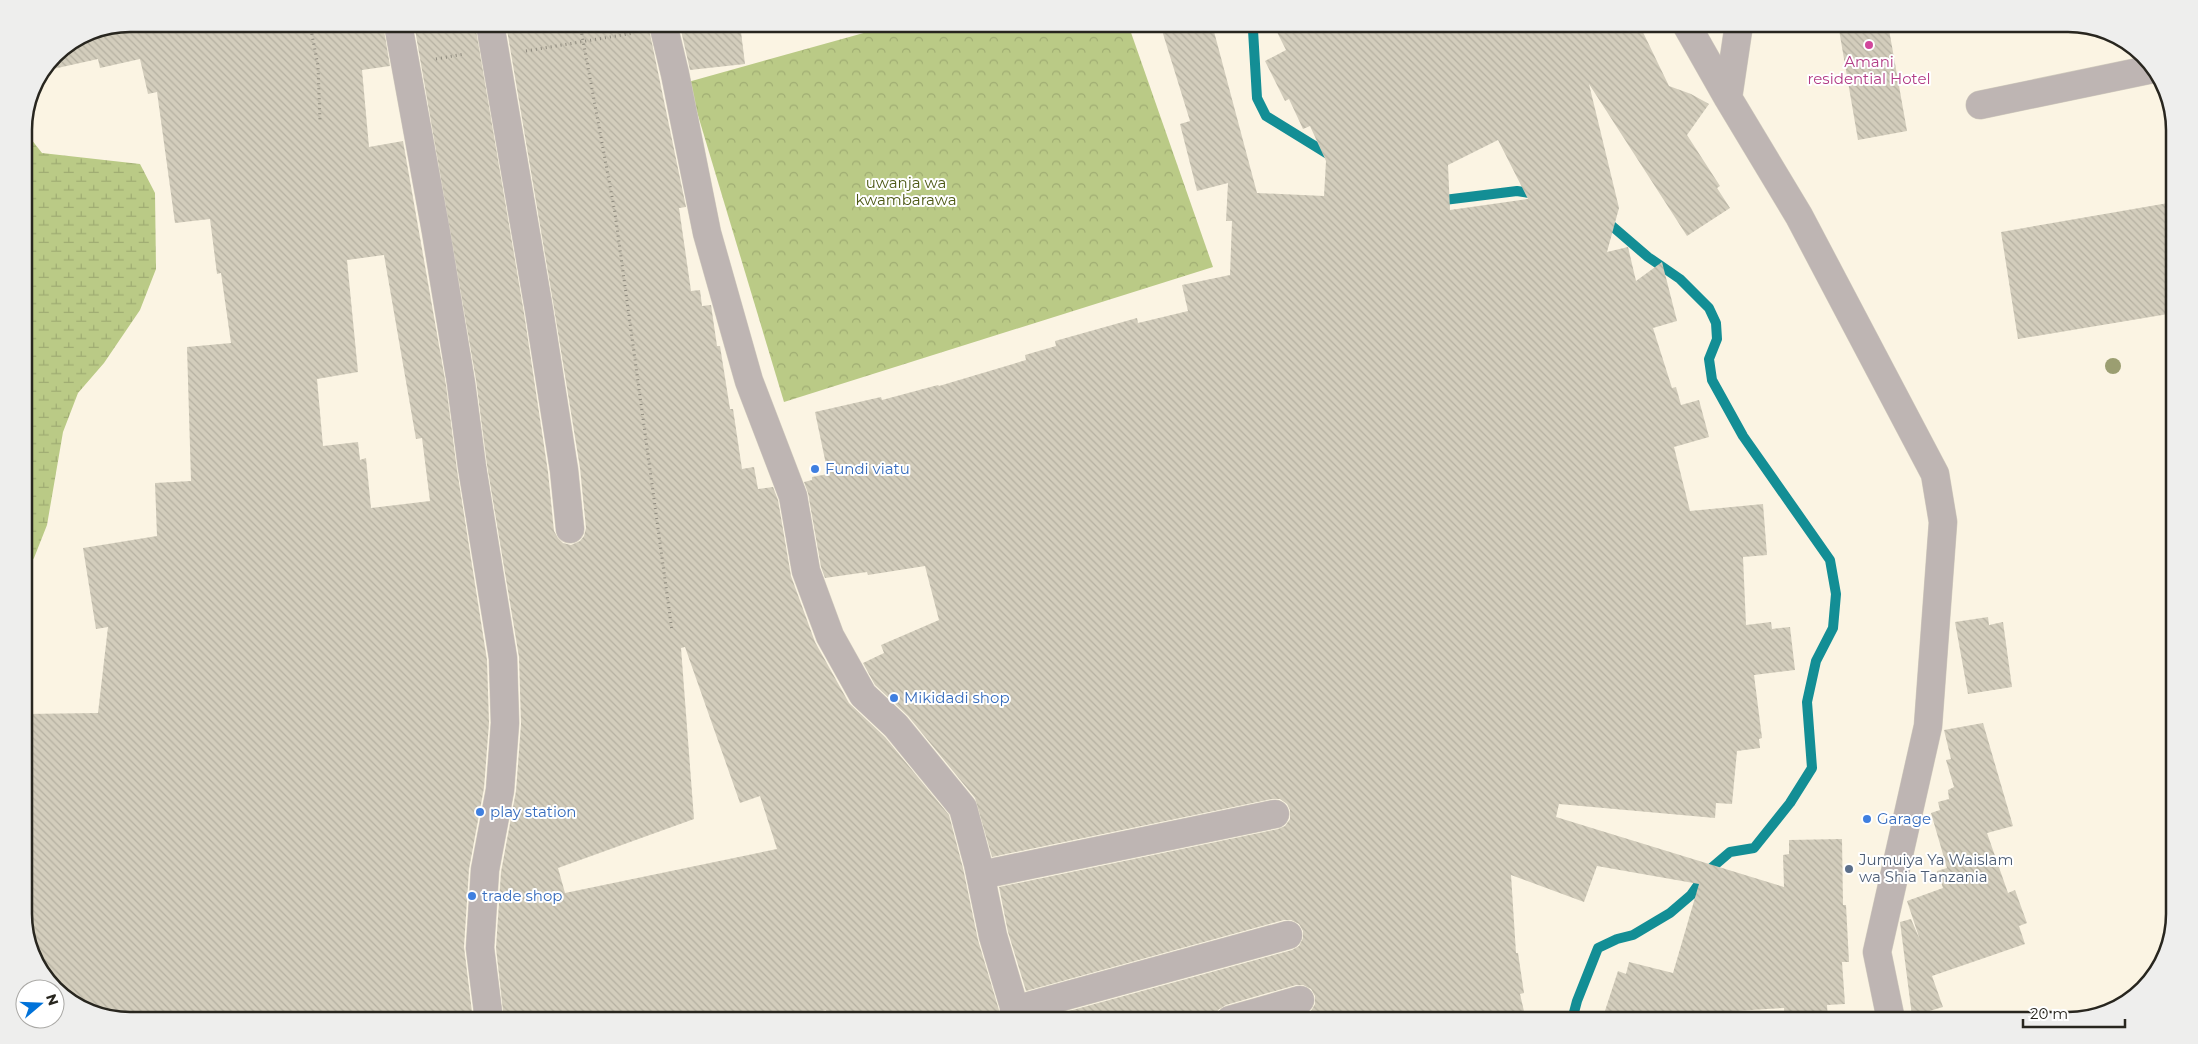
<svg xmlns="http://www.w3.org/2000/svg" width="2198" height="1044" font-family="Montserrat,sans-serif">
	<defs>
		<pattern id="wetland-marsh" width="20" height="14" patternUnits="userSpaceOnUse" patternTransform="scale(1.25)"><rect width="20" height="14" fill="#baca86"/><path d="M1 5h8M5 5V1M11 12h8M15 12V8" fill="none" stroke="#a0ad73"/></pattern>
		<pattern id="park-crowns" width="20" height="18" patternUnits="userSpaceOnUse" patternTransform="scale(1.25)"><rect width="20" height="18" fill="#baca86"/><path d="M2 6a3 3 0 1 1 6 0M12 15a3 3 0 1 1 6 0" fill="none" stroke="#a0ad73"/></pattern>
		<pattern id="water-waves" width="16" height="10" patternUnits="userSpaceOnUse" patternTransform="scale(1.25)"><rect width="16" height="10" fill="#0abbc8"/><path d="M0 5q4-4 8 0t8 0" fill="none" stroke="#0a98a2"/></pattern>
		<pattern id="building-back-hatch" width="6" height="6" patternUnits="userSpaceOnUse" patternTransform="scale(1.25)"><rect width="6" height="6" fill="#d3cdbc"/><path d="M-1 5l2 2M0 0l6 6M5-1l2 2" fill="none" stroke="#b5b0a1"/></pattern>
	</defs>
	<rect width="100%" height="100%" fill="#fbf4e3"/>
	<path fill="url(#wetland-marsh)" d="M24,130L42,153L140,164L155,193L156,269L140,310L104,363L78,393L63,432L47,525L34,558L24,572Z"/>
	<path fill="url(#park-crowns)" d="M896,24H1128L1213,267L784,402L688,82Z"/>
	<path fill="url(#water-waves)" stroke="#138e95" d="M24,220L27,228L29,290L24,304Z"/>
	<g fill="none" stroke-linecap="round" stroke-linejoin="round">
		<path stroke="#138e95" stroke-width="10" d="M1251,24L1253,30L1257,98L1266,116L1331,156
			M1436,201L1517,191L1536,194
			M1572,1020L1577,1001L1598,948L1617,939L1633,935L1670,913L1691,895L1709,870L1730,852L1754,848L1790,803L1812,768L1807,702L1816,661L1833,628L1836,594L1830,560L1743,436L1712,380L1709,359L1717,339L1716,323L1709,308L1680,279L1648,257L1605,220"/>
	</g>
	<path fill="url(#building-back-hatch)" fill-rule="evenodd" d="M130,24H383L390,66L362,70L369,147L403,141L446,385L457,470L487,660L489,723L484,788L469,869L464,947L473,1020H130L83,1009L42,973L24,921V714L98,713L108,627L96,629L83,548L157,536L155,483L191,481L187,347L231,343L221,273L217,274L210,219L175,223L157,92L148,94L140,59L100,68L98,59L44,71L55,55L90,32ZM384,255L416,439L422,438L430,501L371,508L366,458L360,460L358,442L323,446L317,379L358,372L347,260Z
		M414,24H475L524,313L548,472L554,531L558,538L563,543L571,545L580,541L584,536L586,528L580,468L554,308L506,24H648L686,207L679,208L691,291L700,290L702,306L711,305L717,346H720L730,409H733L742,469L754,467L758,489L773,487L778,500L791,576L815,642L849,703L885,737L949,815L963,868L978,940L1002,1020H828L826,1010L771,1020H504L496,948L501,872L516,791L521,724L519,657L487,465L476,380ZM685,647L740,803L760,796L777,849L565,893L558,868L694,819L681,648Z
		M698,24H740L745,64L690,70L680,26Z
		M1160,24H1212L1257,193L1324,196L1326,161L1310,126L1303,129L1289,99L1285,101L1265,61L1286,50L1273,24H1639L1669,86L1691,94L1709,104L1687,135L1720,186L1717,188L1730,208L1687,236L1589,84L1619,208L1607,252L1628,247L1636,281L1662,262L1677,321L1653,328L1672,388L1676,387L1681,405L1699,400L1709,437L1674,447L1690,511L1763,504L1767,555L1743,557L1746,625L1771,622L1772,629L1790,627L1795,670L1754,675L1762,738L1759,739L1760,748L1737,751L1732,804L1716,803L1715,818L1559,804L1556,817L1784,887L1783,855L1789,854V840L1842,839L1843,905H1846L1849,962H1842L1845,1004L1827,1005L1828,1020H1785L1784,1008L1718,1012L1717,1020H1602L1618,971L1626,974L1629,962L1673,973L1699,884L1597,866L1584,902L1511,875L1516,953H1518L1524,993L1520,994L1526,1020H1286L1305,1015L1311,1011L1315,1004V996L1311,989L1303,985H1296L1226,1005L1218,1010L1215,1020H1036L1292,950L1299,946L1303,938V931L1299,924L1291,920H1284L1026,991L1008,932L999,887L1278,829L1285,826L1290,819V810L1287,804L1280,799H1272L992,857L975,798L908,716L875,685L863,663L884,653L881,645L939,620L925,566L868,575L867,572L825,578L821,567L808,493L804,482L812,480V477L828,474L815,412L881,397L882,400L938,385L939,386L1026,360L1025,355L1056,346L1055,341L1137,318L1138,323L1188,311L1182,285L1230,275L1232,221H1226L1228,183L1197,191L1180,124L1190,121ZM1498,140L1528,199L1450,210L1448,165Z
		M1838,24H1888L1907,131L1858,140Z
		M2174,202V313L2018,339L2001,232Z
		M1988,617L1989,625L2003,622L2012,687L1968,694L1955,622Z
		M1983,723L2013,826L1987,833L2008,893L2015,890L2027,923L2019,926L2025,944L1932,976L1943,1007L1912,1016L1900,922L1911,919L1920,940L1907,901L1943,888L1937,871L1947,868L1931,813L1940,810L1938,802L1949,799L1948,790L1954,787L1946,760L1951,759L1944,730Z"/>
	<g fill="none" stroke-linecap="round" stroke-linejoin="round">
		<defs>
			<path id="minor" d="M398,24L436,232L461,383L472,467L503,658L505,723L500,790L485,870L480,948L489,1020
				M490,24L539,310L564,470L570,529
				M663,24L675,74L707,233L749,381L793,496L806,571L830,636L863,695L896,726L963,808L978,864L993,936L1018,1020
				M1686,24L1728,98L1799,216L1935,474L1943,522L1928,726L1877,952L1891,1020
				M1728,98L1739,24
				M1980,105L2153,69
				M981,875L1275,814
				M1014,1010L1288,935
				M1230,1020L1300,1000"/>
		</defs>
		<use href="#minor" stroke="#d5cfc0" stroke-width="29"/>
		<path stroke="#8e8a7e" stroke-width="3" stroke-dasharray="1 4" stroke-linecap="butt" d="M310,24L318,66L320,121
			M580,24L615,213L672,631
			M526,51L634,33
			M436,59L464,54"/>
		<use href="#minor" stroke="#beb5b3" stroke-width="28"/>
	</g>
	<circle fill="#9b9e71" cx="2113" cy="366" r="8"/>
	<circle fill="#d1479c" stroke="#fff" stroke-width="2" cx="1869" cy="45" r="5"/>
	<g fill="#3f7fe0" stroke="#fff" stroke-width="2">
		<circle cx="815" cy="469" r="5"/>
		<circle cx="894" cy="698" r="5"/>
		<circle cx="480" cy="812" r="5"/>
		<circle cx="1867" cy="819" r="5"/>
		<circle cx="472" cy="896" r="5"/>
	</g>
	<circle fill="#5c6f8a" stroke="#fff" stroke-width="2" cx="1849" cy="869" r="5"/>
	<g text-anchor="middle" stroke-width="4" stroke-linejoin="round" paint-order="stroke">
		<g font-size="15" fill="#b23c85" stroke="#fff">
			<text x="1869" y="67">Amani<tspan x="1869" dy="17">residential Hotel</tspan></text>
		</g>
		<g font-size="15" fill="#4c5814" stroke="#fff">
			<text x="906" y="188">uwanja wa<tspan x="906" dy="17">kwambarawa</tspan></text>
		</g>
		<g font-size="15" fill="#366cbe" stroke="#fff" text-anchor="start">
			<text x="825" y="474">Fundi viatu</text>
			<text x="904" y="703">Mikidadi shop</text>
			<text x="490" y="817">play station</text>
			<text x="1877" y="824">Garage</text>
			<text x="482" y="901">trade shop</text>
		</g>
		<g font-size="15" fill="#4e5e75" stroke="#fff" text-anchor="start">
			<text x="1859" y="865">Jumuiya Ya Waislam<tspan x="1859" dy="17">wa Shia Tanzania</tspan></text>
		</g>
	</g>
	<path d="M0 0H2198V1044H0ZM130 32H2068A98 98 0 0 1 2166 130V914A98 98 0 0 1 2068 1012H130A98 98 0 0 1 32 914V130A98 98 0 0 1 130 32Z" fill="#eeeeed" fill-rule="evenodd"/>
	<path fill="none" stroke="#28261f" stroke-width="2.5" d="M130 32H2068A98 98 0 0 1 2166 130V914A98 98 0 0 1 2068 1012H130A98 98 0 0 1 32 914V130A98 98 0 0 1 130 32Z"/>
	<g transform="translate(40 1004) rotate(71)"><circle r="24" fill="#ffffff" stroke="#a9a8a5"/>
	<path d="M0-4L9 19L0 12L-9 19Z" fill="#0072d9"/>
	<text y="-8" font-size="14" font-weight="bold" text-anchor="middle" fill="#28261f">N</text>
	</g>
	<path d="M2023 1019v8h102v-8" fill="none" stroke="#28261f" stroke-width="2.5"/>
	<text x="2030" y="1019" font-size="15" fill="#28261f" stroke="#ffffff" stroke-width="4" paint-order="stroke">20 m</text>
</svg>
